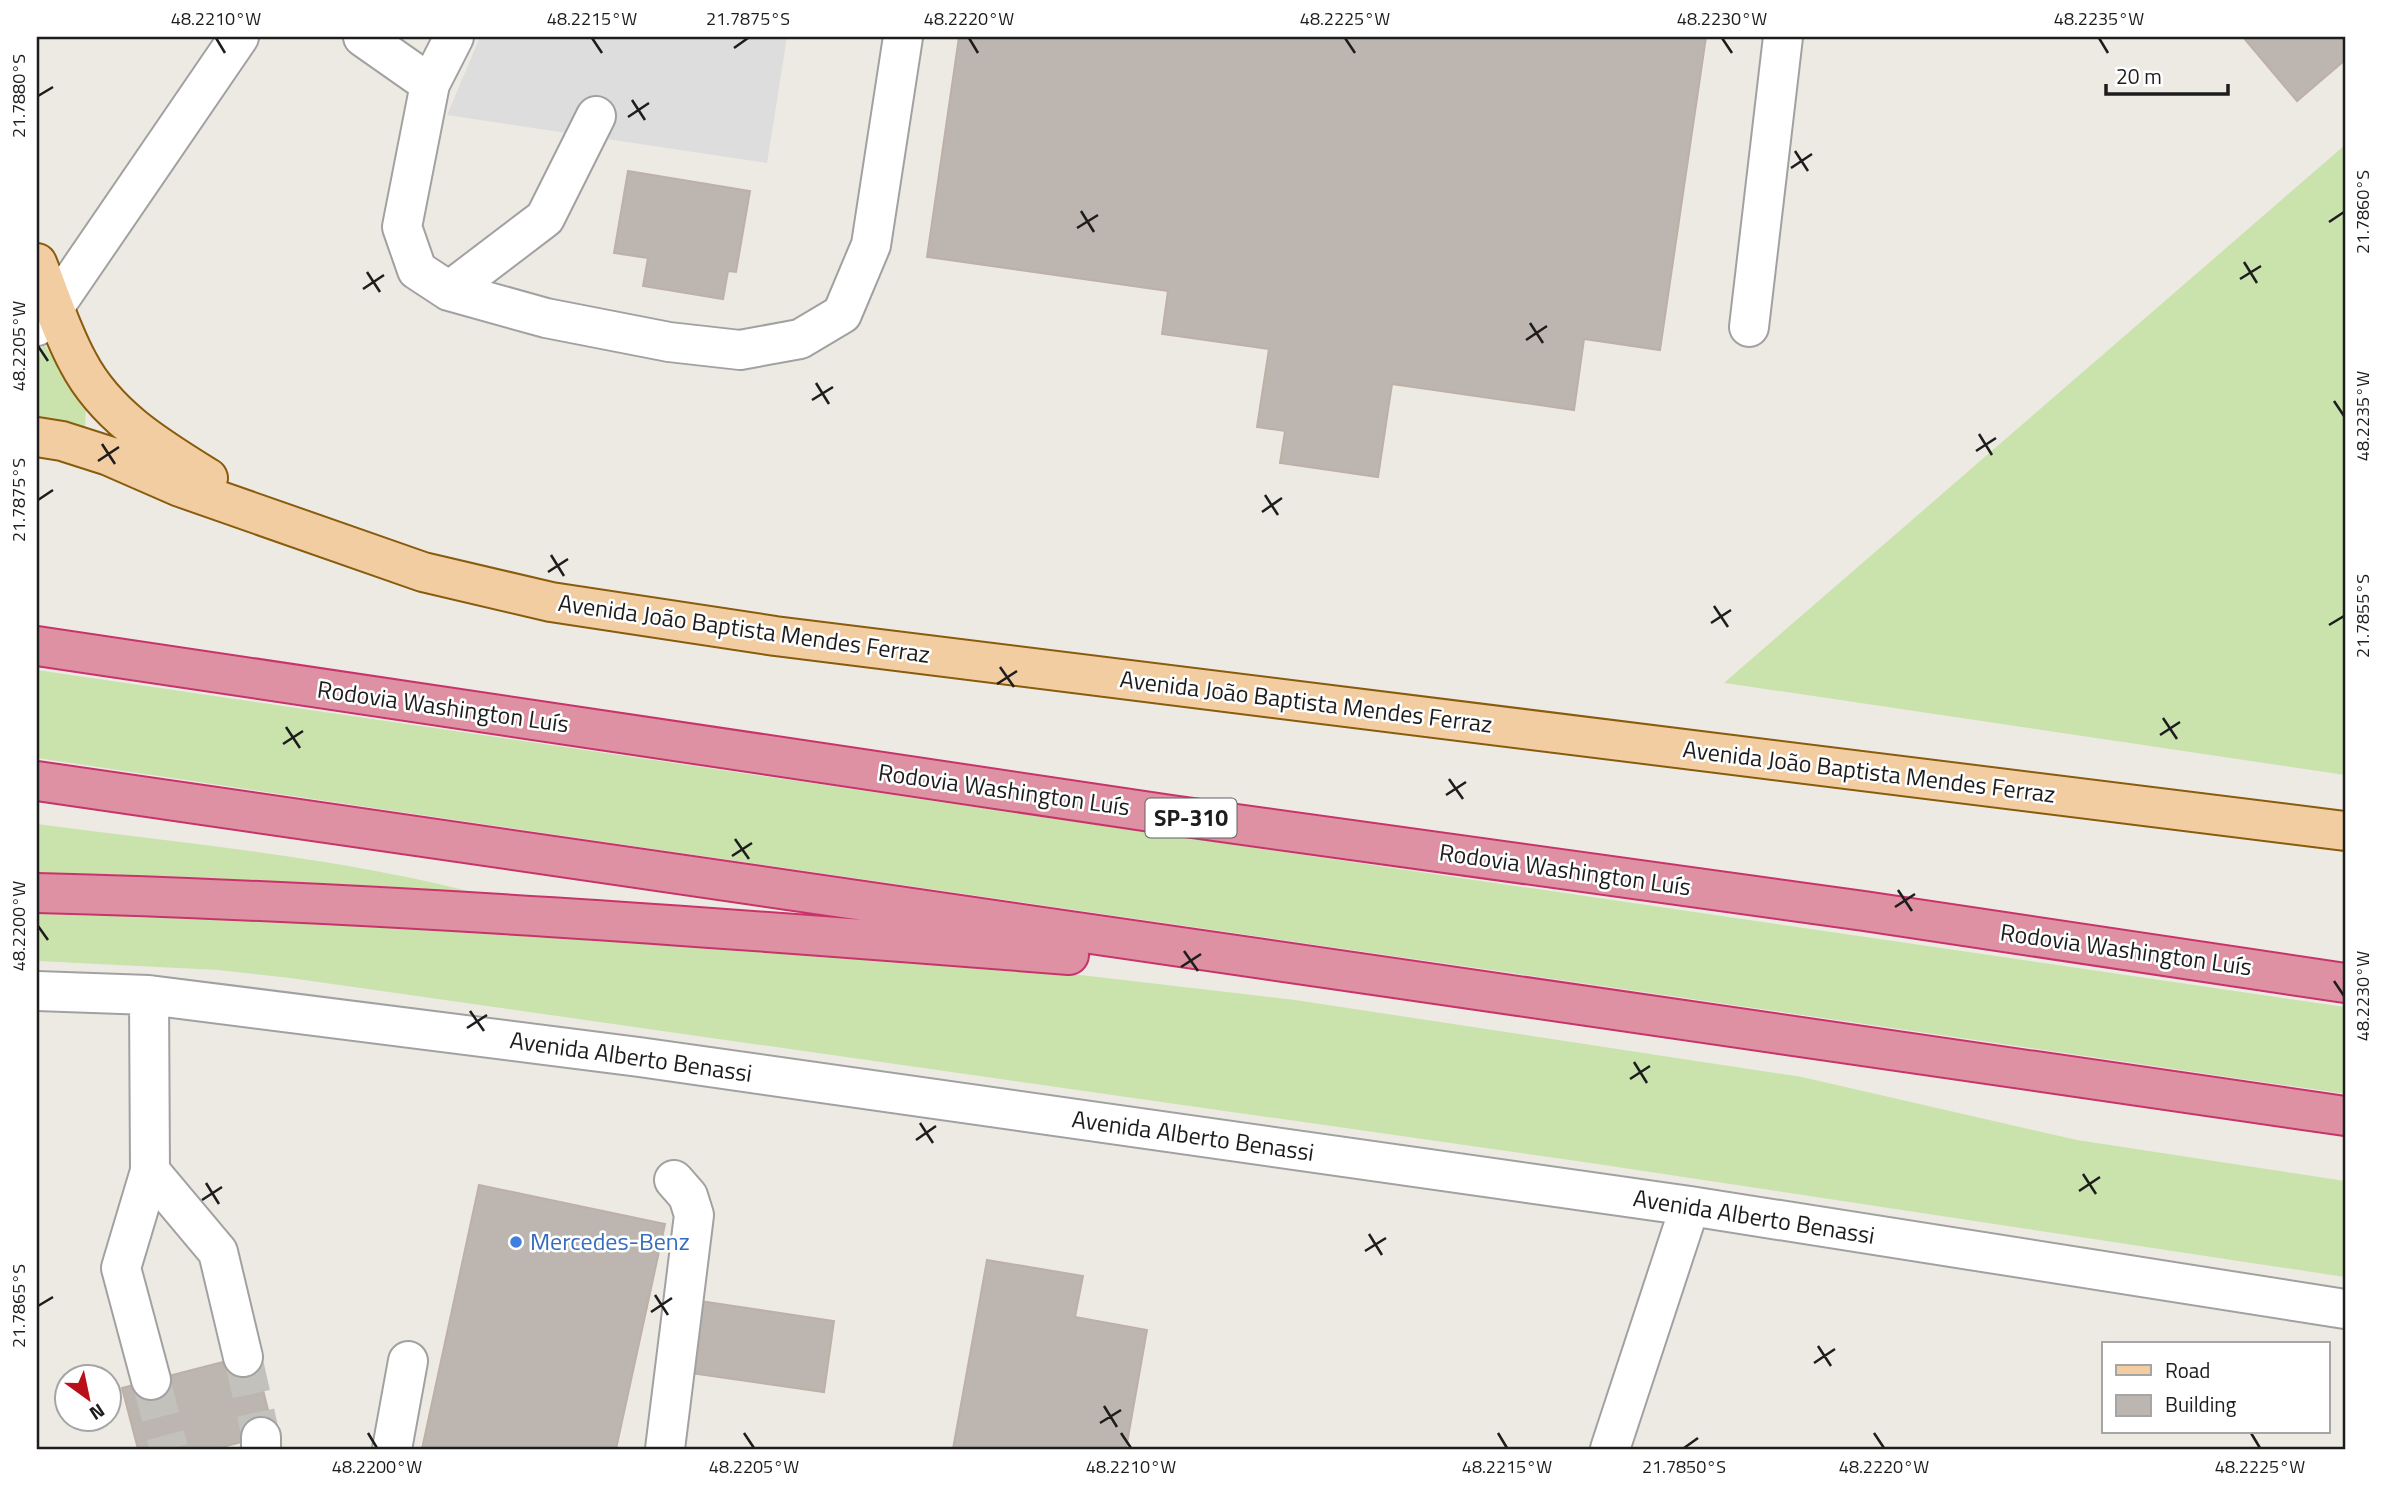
<svg xmlns="http://www.w3.org/2000/svg" width="2382" height="1486" font-family="'Titillium Web',sans-serif">
	<rect width="100%" height="100%" fill="#edeae4"/>
	<path fill="#cae3ad" d="M2345,145V775L1725,683V682Z
		M44,344L86,407L85,431L37,420V362Z
		M37,670L2345,1007V1094C1576,981 806,873 37,758Z
		M37,824C192,845 350,857 501,900L37,877Z
		M136,906L995,965L1295,1000L1802,1077L2077,1140L2345,1181V1277L1584,1162L290,978L218,970L37,961V907Z"/>
	<path fill="#ddd" d="M480,37H787L767,163L447,115Z"/>
	<path fill="#bdb5b0" stroke="#bdb0a7" stroke-width="2" d="M959,37H1706L1660,350L1584,339L1574,410L1392,384L1378,477L1280,463L1285,431L1257,427L1269,349L1162,334L1168,291L927,257Z
		M2243,37H2345V60L2297,101Z
		M628,171L750,191L736,272L728,271L723,299L643,286L648,258L614,253Z
		M479,1185L665,1224L616,1449H422Z
		M987,1260L1083,1276L1075,1317L1147,1330L1126,1449H953Z
		M700,1301L834,1321L824,1392L690,1373Z
		M254,1354L274,1434L214,1449H138L122,1388Z"/>
	<g fill="none" stroke-linecap="round" stroke-linejoin="round">
		<path stroke="#c3c1bc" stroke-width="38" stroke-dasharray="38 19" stroke-linecap="butt" d="M243,1357L261,1437
			M151,1380L169,1449"/>
		<defs>
			<path id="minor" d="M363,37L430,84
				M454,37L430,84L402,227L417,270L449,291L546,318L669,342L740,350L800,339L842,314L871,245L903,37
				M449,291L545,218L596,116
				M37,326L55,306L239,37
				M1749,327L1783,37
				M37,991L149,995L639,1057L1690,1206L2345,1309
				M149,995L150,1171L121,1268L151,1380
				M150,1171L218,1252L243,1357
				M261,1437V1449
				M392,1449L408,1361
				M665,1449L694,1215L688,1196L674,1180
				M1610,1449L1690,1206"/>
			<path id="major" d="M37,263C50,295 61,331 78,362C106,416 158,447 208,478
				M37,437L62,441L109,456L180,487L423,572L551,602L775,636L2345,831"/>
			<path id="highway" d="M37,646L1171,815L1864,911L2345,983
				M37,781L2345,1116
				M37,893C381,902 725,928 1069,955"/>
		</defs>
		<use href="#minor" stroke="#a1a1a1" stroke-width="42"/>
		<use href="#major" stroke="#895b0d" stroke-width="42"/>
		<use href="#highway" stroke="#c9336c" stroke-width="42"/>
		<use href="#minor" stroke="#fff" stroke-width="38"/>
		<use href="#major" stroke="#f3cda2" stroke-width="38"/>
		<use href="#highway" stroke="#de91a3" stroke-width="38"/>
	</g>
	<path fill="none" stroke="#1d1d1d" stroke-width="2.5" d="M216,38L225,53M592,38L602,53M969,38L978,53M1345,38L1355,53M1722,38L1732,53M2099,38L2108,53M734,48L748,38M38,96L53,87M632,100L645,120M628,117L649,103M1795,151L1808,171M1791,168L1812,154M1081,211L1094,232M2329,222L2344,212M1077,228L1098,215M2244,262L2257,283M367,272L380,292M2240,279L2261,266M363,289L384,275M1530,323L1543,343M1526,340L1547,326M38,346L48,361M816,383L829,404M812,400L833,387M2334,401L2344,416M1979,434L1992,455M102,444L115,464M1976,451L1996,438M98,461L119,447M1265,495L1278,515M38,500L53,490M1262,512L1282,498M551,555L564,576M548,572L568,559M1714,606L1728,627M1711,623L1731,610M2329,625L2344,616M1000,667L1014,687M997,684L1017,671M2163,718L2177,739M286,727L300,748M2160,735L2180,722M283,744L303,731M1449,779L1463,799M1446,795L1466,782M735,839L749,859M732,856L752,843M1898,890L1912,911M1895,907L1915,894M38,926L48,940M1184,951L1198,971M1181,967L1201,954M2334,981L2344,996M470,1011L484,1031M467,1028L487,1015M1634,1062L1647,1083M1630,1079L1650,1066M920,1123L933,1143M916,1140L936,1126M2083,1174L2096,1194M206,1183L219,1204M2079,1191L2100,1177M202,1200L222,1187M1369,1234L1382,1255M1365,1251L1386,1238M655,1295L668,1315M38,1306L53,1297M651,1312L672,1298M1818,1346L1831,1366M1814,1363L1835,1349M1104,1406L1117,1427M1100,1423L1121,1410M368,1433L377,1448M744,1433L754,1448M1121,1433L1131,1448M1498,1433L1507,1448M1874,1433L1884,1448M2251,1433L2260,1448M1684,1448L1698,1438"/>
	<circle fill="#3f7fe0" stroke="#fff" stroke-width="2.5" cx="516" cy="1242" r="7"/>
	<g text-anchor="middle" stroke-width="5" stroke-linejoin="round" paint-order="stroke">
		<rect fill="#fff" stroke="#616161" stroke-width="2" x="1145.5" y="798.5" width="91" height="39" rx="5"/>
		<g font-size="23" font-weight="bold" fill="#1d1d1d">
			<text x="1191" y="826">SP-310</text>
		</g>
		<g font-size="24" fill="#1d1d1d" stroke="#fff">
			<text transform="translate(744 629) rotate(8)" y="8">Avenida João Baptista Mendes Ferraz</text>
			<text transform="translate(1306 702) rotate(7)" y="8">Avenida João Baptista Mendes Ferraz</text>
			<text transform="translate(443 707) rotate(8)" y="8">Rodovia Washington Luís</text>
			<text transform="translate(1869 772) rotate(7)" y="8">Avenida João Baptista Mendes Ferraz</text>
			<text transform="translate(1004 790) rotate(8)" y="8">Rodovia Washington Luís</text>
			<text transform="translate(1565 870) rotate(8)" y="8">Rodovia Washington Luís</text>
			<text transform="translate(2126 950) rotate(8)" y="8">Rodovia Washington Luís</text>
			<text transform="translate(631 1057) rotate(8)" y="8">Avenida Alberto Benassi</text>
			<text transform="translate(1193 1136) rotate(8)" y="8">Avenida Alberto Benassi</text>
			<text transform="translate(1754 1217) rotate(9)" y="8">Avenida Alberto Benassi</text>
		</g>
		<g font-size="24" fill="#366cbe" stroke="#fff" text-anchor="start">
			<text x="530" y="1250">Mercedes-Benz</text>
		</g>
	</g>
	<rect width="2382" height="1486" fill="none" stroke="#ffffff" stroke-width="77"/>
	<rect x="2102" y="1342" width="228" height="91" fill="#ffffff" stroke="#a5a5a5" stroke-width="2"/>
	<rect x="2116" y="1365" width="35" height="10" fill="#f3cda2" stroke="#a5a5a5" stroke-width="2"/>
	<text x="2165" y="1378" font-size="21" fill="#1d1d1d">Road</text>
	<rect x="2116" y="1395" width="35" height="21" fill="#bdb5b0" stroke="#a5a5a5" stroke-width="2"/>
	<text x="2165" y="1412" font-size="21" fill="#1d1d1d">Building</text>
	<g transform="translate(88 1398) rotate(147)"><circle r="33" fill="#ffffff" stroke="#a5a5a5" stroke-width="2"/>
	<path d="M0-5L12 26L0 18L-12 26Z" fill="#b91117"/>
	<text y="-10" font-size="19" font-weight="bold" text-anchor="middle" fill="#1d1d1d">N</text>
	</g>
	<path d="M2106 84v10h122v-10" fill="none" stroke="#1d1d1d" stroke-width="3.5"/>
	<text x="2116" y="84" font-size="21" fill="#1d1d1d" stroke="#ffffff" stroke-width="5" paint-order="stroke">20 m</text>
	<rect x="38" y="38" width="2306" height="1410" fill="none" stroke="#1d1d1d" stroke-width="2.5"/>
	<g font-size="18" text-anchor="middle" fill="#1d1d1d">
		<text x="216" y="25">48.2210°W</text>
		<text x="592" y="25">48.2215°W</text>
		<text x="748" y="25">21.7875°S</text>
		<text x="969" y="25">48.2220°W</text>
		<text x="1345" y="25">48.2225°W</text>
		<text x="1722" y="25">48.2230°W</text>
		<text x="2099" y="25">48.2235°W</text>
		<text transform="translate(19 96) rotate(-90)" y="6">21.7880°S</text>
		<text transform="translate(2363 212) rotate(-90)" y="6">21.7860°S</text>
		<text transform="translate(19 346) rotate(-90)" y="6">48.2205°W</text>
		<text transform="translate(2363 416) rotate(-90)" y="6">48.2235°W</text>
		<text transform="translate(19 500) rotate(-90)" y="6">21.7875°S</text>
		<text transform="translate(2363 616) rotate(-90)" y="6">21.7855°S</text>
		<text transform="translate(19 926) rotate(-90)" y="6">48.2200°W</text>
		<text transform="translate(2363 996) rotate(-90)" y="6">48.2230°W</text>
		<text transform="translate(19 1306) rotate(-90)" y="6">21.7865°S</text>
		<text x="377" y="1473">48.2200°W</text>
		<text x="754" y="1473">48.2205°W</text>
		<text x="1131" y="1473">48.2210°W</text>
		<text x="1507" y="1473">48.2215°W</text>
		<text x="1684" y="1473">21.7850°S</text>
		<text x="1884" y="1473">48.2220°W</text>
		<text x="2260" y="1473">48.2225°W</text>
	</g>
</svg>
